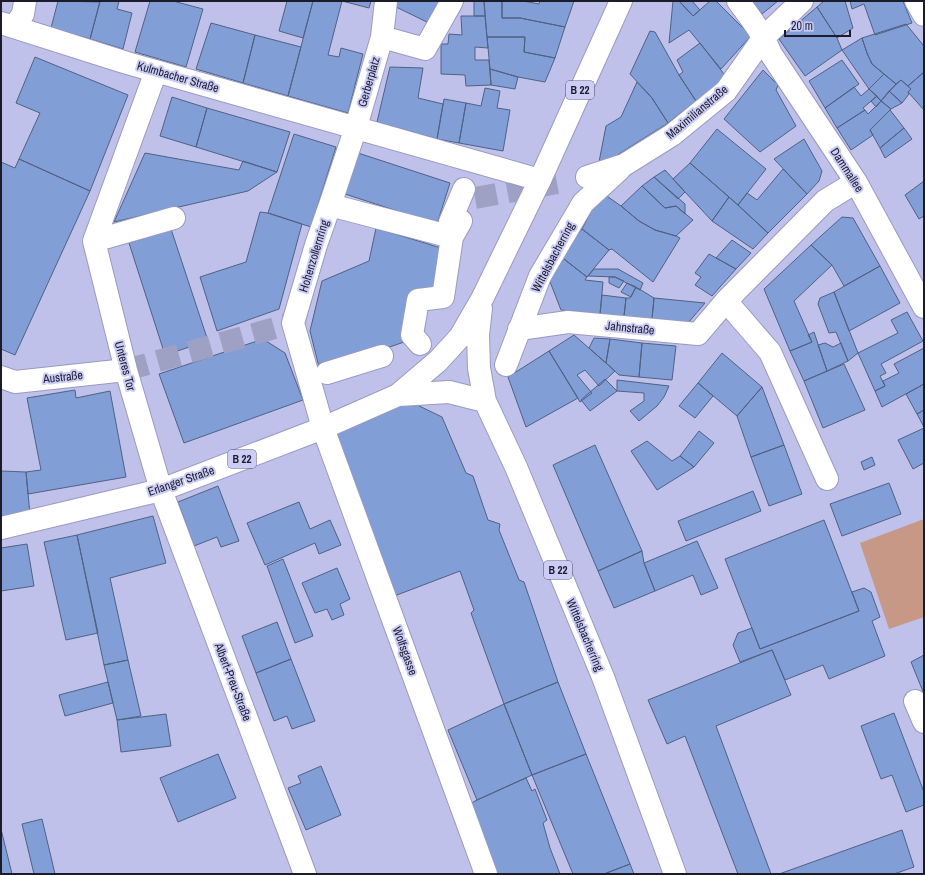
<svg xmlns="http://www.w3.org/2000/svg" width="925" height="875" font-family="'Archivo Narrow',sans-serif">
	<rect width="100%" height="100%" fill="#bfc1ea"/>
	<path fill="#c79885" d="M924,519V617L889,629L860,543Z"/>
	<path fill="#819ed7" stroke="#506183" d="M58,1L100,2L90,39L51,28Z
		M100,1H119L117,9L132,13L123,49L90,39Z
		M150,1H173L203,9L186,67L135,52Z
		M287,1H313L303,38L279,31Z
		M313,1H342L328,55L339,57L341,48L363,54L348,113L288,96Z
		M342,1H371L369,8Z
		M397,1H443L431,24L394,6Z
		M474,1H484L485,16H474Z
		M484,1H502V18H520L565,27L555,58L524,52L525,37H487Z
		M502,1H523L539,4L540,1H574L565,27L520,18H502Z
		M673,1H679L693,16L710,1H716L751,36L721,69L689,30L669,43Z
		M679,1H692L700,10L693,16Z
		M752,1H778L762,14Z
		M824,1H845L853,28L837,38L817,7Z
		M850,1H903L912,23L875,35L864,4L852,9Z
		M817,7L837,38L842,50L805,76L779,39Z
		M461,16H485L488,48L475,47V60H489L491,85L466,86L465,75L441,74V44H448L449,34L462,35Z
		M211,23L255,35L243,83L196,69Z
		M906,24L924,46V72L908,86L901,80L896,84L872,64L867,53L862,38Z
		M650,31L655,32L679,75L696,101L668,123L652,98L630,74Z
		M255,35L301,47L288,96L243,83Z
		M487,37H525L524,52L555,58L545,82L518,77L490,69Z
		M862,38L867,53L872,64L884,74L869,89L842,50Z
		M700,43L727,78L696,101L679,75L683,72L677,60Z
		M35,57L128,95L90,191L19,159L40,113L16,103Z
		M842,60L859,84L825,108L809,81Z
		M390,67L423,68L418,98L443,104L437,139L377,122Z
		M490,69L518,77L515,89L491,85Z
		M763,70L778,85L776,90L796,126L760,152L724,119Z
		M924,72V110L908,92L911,89L908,86Z
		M884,74L896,84L881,101L869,89Z
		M901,80L911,89L908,92L909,94L902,103L889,91Z
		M637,82L652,98L668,123L603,164L599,162L606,126L621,117Z
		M854,87L861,96L869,89L877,96L863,108L865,110L837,128L825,108Z
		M485,88L500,91L497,108L510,110L503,151L459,143L466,103L481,106Z
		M889,91L902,103L891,109L881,101Z
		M877,96L881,101L876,107L871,101Z
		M172,97L207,108L196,147L160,136Z
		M444,99L466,103L459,143L437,139Z
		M881,101L891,109L870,130L873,135L851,150L837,128L865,110L868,114Z
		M207,108L290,132L277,172L196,147Z
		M890,110L904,128L880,148L870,130Z
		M904,128L912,139L885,158L880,148Z
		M717,129L766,169L738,205L690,163Z
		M294,134L336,147L311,227L268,213Z
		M804,139L822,171L819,181L807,194L774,159Z
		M145,153L239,170L243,161L277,172L248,191L114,222Z
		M358,153L450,183L437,224L345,194Z
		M19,159L90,191L15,355L1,349V162L15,168Z
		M690,163L729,197L712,221L673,179Z
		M783,169L807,194L768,233L738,205L747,193L757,200Z
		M665,170L685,192L678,199L654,177Z
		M654,177L685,204V214L676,206L665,208L642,186Z
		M924,181V216L919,219L905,195Z
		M642,186L665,208L676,206L693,220L676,236L655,230L639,221L621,206Z
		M601,192L621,206L639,221L655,230L676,236L680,238L653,282L612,249L609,250L582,229Z
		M729,197L768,233L753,249L712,221Z
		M260,212L268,213L302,224L279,309L217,331L200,277L246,262Z
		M842,217L853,218L880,266L844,286L832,265L811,245Z
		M376,228L441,248L437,293L407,341L320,371L310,331L322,281L369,261Z
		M171,229L208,341L165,355L129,243Z
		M582,229L609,250L587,277L560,256Z
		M732,240L751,253L736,269L716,258Z
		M811,245L832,265L794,301L812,342L790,351L764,289Z
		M709,254L736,269L712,296L695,285L701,277L695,273Z
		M560,256L587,277L585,280L603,282L600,314L561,310L547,274Z
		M880,266L900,303L849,331L834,292Z
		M594,269H618L643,283L640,290L615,277L588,276Z
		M609,277H615L624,281L619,288L609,283Z
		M627,283L636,287L631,297L621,292Z
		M636,287L654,298L652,319L624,316L626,298H630Z
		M834,292L858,353L848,361L836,332L829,333L818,304L820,298Z
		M602,295L626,298L624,316L600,314Z
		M654,298L705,303L688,323L652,319Z
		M907,312L923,341L881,364L886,373L880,376L885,386L875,391L858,353L898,333L891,320Z
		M814,332L827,371L804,381L790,351L812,342L808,335Z
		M574,335L615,371L599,386L585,370L577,375L592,393L580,402L549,351Z
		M594,338L610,339L606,363L589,348Z
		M263,339L285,353L303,400L184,443L159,374Z
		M610,339L642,343L639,377L619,375L606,363Z
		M642,343L676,346L672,380L639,377Z
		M825,343L833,347L841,343L848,361L827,371L818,345Z
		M924,348V384L882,407L875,391L885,386L883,381L899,373L894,364Z
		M549,351L578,398L526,427L508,377Z
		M722,353L762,387L737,416L698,383Z
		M844,364L865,410L823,428L804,381Z
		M605,379L617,391L590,411L581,400Z
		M617,380L669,386L664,397L657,406L639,421L630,411L644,401V393L617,391Z
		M698,383L713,396L695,418L679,406Z
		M924,384V410L917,414L906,394Z
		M762,387L784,445L751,457L737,416Z
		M75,390L76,398L110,391L126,477L28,494L26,472L41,470L27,398Z
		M411,402L442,417L466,473L473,476L488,520L500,524L499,530L519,580L524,582L558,682L504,704L471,613L474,610L460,571L389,598L329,433Z
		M924,410V427L917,414Z
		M924,428V463L913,469L898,440Z
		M699,431L714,443L694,467L680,456Z
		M647,441L672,461L680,456L694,467L657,490L631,451Z
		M595,445L642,551L598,571L553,465Z
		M784,445L802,494L769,506L751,457Z
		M872,457L875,465L864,470L861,462Z
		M1,471L26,472L30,514L1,516Z
		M889,483L901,514L842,536L830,504Z
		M218,486L239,541L221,547L217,537L194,546L178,502Z
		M753,491L761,511L686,541L678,521Z
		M299,502L310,529L330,520L341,545L319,554L315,543L265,565L247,523Z
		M153,516L166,563L110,578L128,660L104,665L77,535Z
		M824,520L859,611L760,649L725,559Z
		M77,535L98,633L66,640L44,542Z
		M697,541L718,588L701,595L693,575L655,591L644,563Z
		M27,544L34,586L1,591V548Z
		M642,551L644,563L655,591L614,608L598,571Z
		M283,559L313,636L295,643L267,566Z
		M337,568L350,599L340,604L344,615L332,620L327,609L315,613L302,583Z
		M864,588L871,592L880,617L872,621L885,656L829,679L823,665L785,680L772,650L740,662L733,645L738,633L752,628L760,649L859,611L852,592Z
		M277,622L291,659L256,673L242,636Z
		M772,650L791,695L716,726L771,874H738L685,736L667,744L648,700Z
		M924,655V694L911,662Z
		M291,659L315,721L292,729L287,716L274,721L256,673Z
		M128,660L141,716L117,720L104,665Z
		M108,682L113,703L65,716L59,695Z
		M558,682L586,754L532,775L504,704Z
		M504,704L532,775L477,800L448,730Z
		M894,713L924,792V805L906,812L892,775L881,779L861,726Z
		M166,714L171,746L121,752L117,720Z
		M218,754L236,798L178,822L160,778Z
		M586,754L630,864L604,874H573L532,775Z
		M321,766L341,815L306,830L288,788L301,783L298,776Z
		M526,778L532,791L535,789L547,820L543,823L550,848L560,874H494L466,806L477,800Z
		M42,819L55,874H34L22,824Z
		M1,829L12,874H1Z
		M902,830L914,867L894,874H779Z
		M630,864L634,874H604Z"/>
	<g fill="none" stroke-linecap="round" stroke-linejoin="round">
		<path stroke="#9ea0c4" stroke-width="22" stroke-dasharray="22 11" stroke-linecap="butt" d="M475,198L557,183
			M126,370L293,323"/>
		<defs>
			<path id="minor" d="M738,1C752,20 762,32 771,54L856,182L924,307
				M916,1L924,15
				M1,23L127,63L540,180
				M14,27L23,14L25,1
				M382,37L425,49L452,1
				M156,71L94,241L126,370L161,490L305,874
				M587,177L624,165L672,135L726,91L764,37L802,1
				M330,205L356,127L382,37L386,1
				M458,226L450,222L464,189
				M452,237L330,205L316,245L293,323L323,428L486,874
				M94,241L174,218
				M726,301L770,352L827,479
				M519,329L568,322L698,334L726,301L825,201L856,182
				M420,344L412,335L418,300L443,297L452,237L461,221
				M506,365L540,276L583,203L619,170
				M327,373L382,356
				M1,377L15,382L126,370
				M915,701L924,722"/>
			<path id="major" d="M481,308L478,335L479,368L485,401L516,467L603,677L675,874
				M398,395L449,392L485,401
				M1,528L161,490L323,428L398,395L438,361L460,337L482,299L540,180L621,1"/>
		</defs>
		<use href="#minor" stroke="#999ac2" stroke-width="24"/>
		<use href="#major" stroke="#999ac2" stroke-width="24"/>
		<use href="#minor" stroke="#fff" stroke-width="22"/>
		<use href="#major" stroke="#fff" stroke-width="22"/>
	</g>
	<g text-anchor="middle" stroke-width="4" stroke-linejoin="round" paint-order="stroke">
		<g fill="#cccdf7" stroke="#505068" stroke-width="1">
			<rect x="566" y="81" width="28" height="18" rx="3"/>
			<rect x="228" y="450" width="28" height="18" rx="3"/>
			<rect x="544" y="561" width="28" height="18" rx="3"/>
		</g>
		<g font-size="11" font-weight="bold" fill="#1b1b2a">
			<text x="580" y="94">B 22</text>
			<text x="242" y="463">B 22</text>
			<text x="558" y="574">B 22</text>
		</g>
		<g font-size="12" fill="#1b1b2a" stroke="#cccdf7">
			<text transform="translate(178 77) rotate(16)" y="4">Kulmbacher Straße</text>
			<text transform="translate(369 82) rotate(-74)" y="4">Gerberplatz</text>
			<text transform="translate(697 112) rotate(-40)" y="4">Maximilianstraße</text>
			<text transform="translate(847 170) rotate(57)" y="4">Dammallee</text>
			<text transform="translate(314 256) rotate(-73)" y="4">Hohenzollernring</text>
			<text transform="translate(553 257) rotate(-62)" y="4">Wittelsbacherring</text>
			<text transform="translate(630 328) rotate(6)" y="4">Jahnstraße</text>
			<text transform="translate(125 366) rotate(75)" y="4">Unteres Tor</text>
			<text transform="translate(63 377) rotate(-6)" y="4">Austraße</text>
			<text transform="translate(181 481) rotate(-19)" y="4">Erlanger Straße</text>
			<text transform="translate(585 635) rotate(67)" y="4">Wittelsbacherring</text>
			<text transform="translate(405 651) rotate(70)" y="4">Wolfsgasse</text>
			<text transform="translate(233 682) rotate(69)" y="4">Albert-Preu-Straße</text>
		</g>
	</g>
	<rect width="925" height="875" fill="none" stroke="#1b1b2a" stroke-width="4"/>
	<path d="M785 30v6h65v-6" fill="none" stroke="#1b1b2a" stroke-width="2"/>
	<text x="791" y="30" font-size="12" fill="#1b1b2a" stroke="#cccdf7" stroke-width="3" paint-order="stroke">20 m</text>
</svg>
